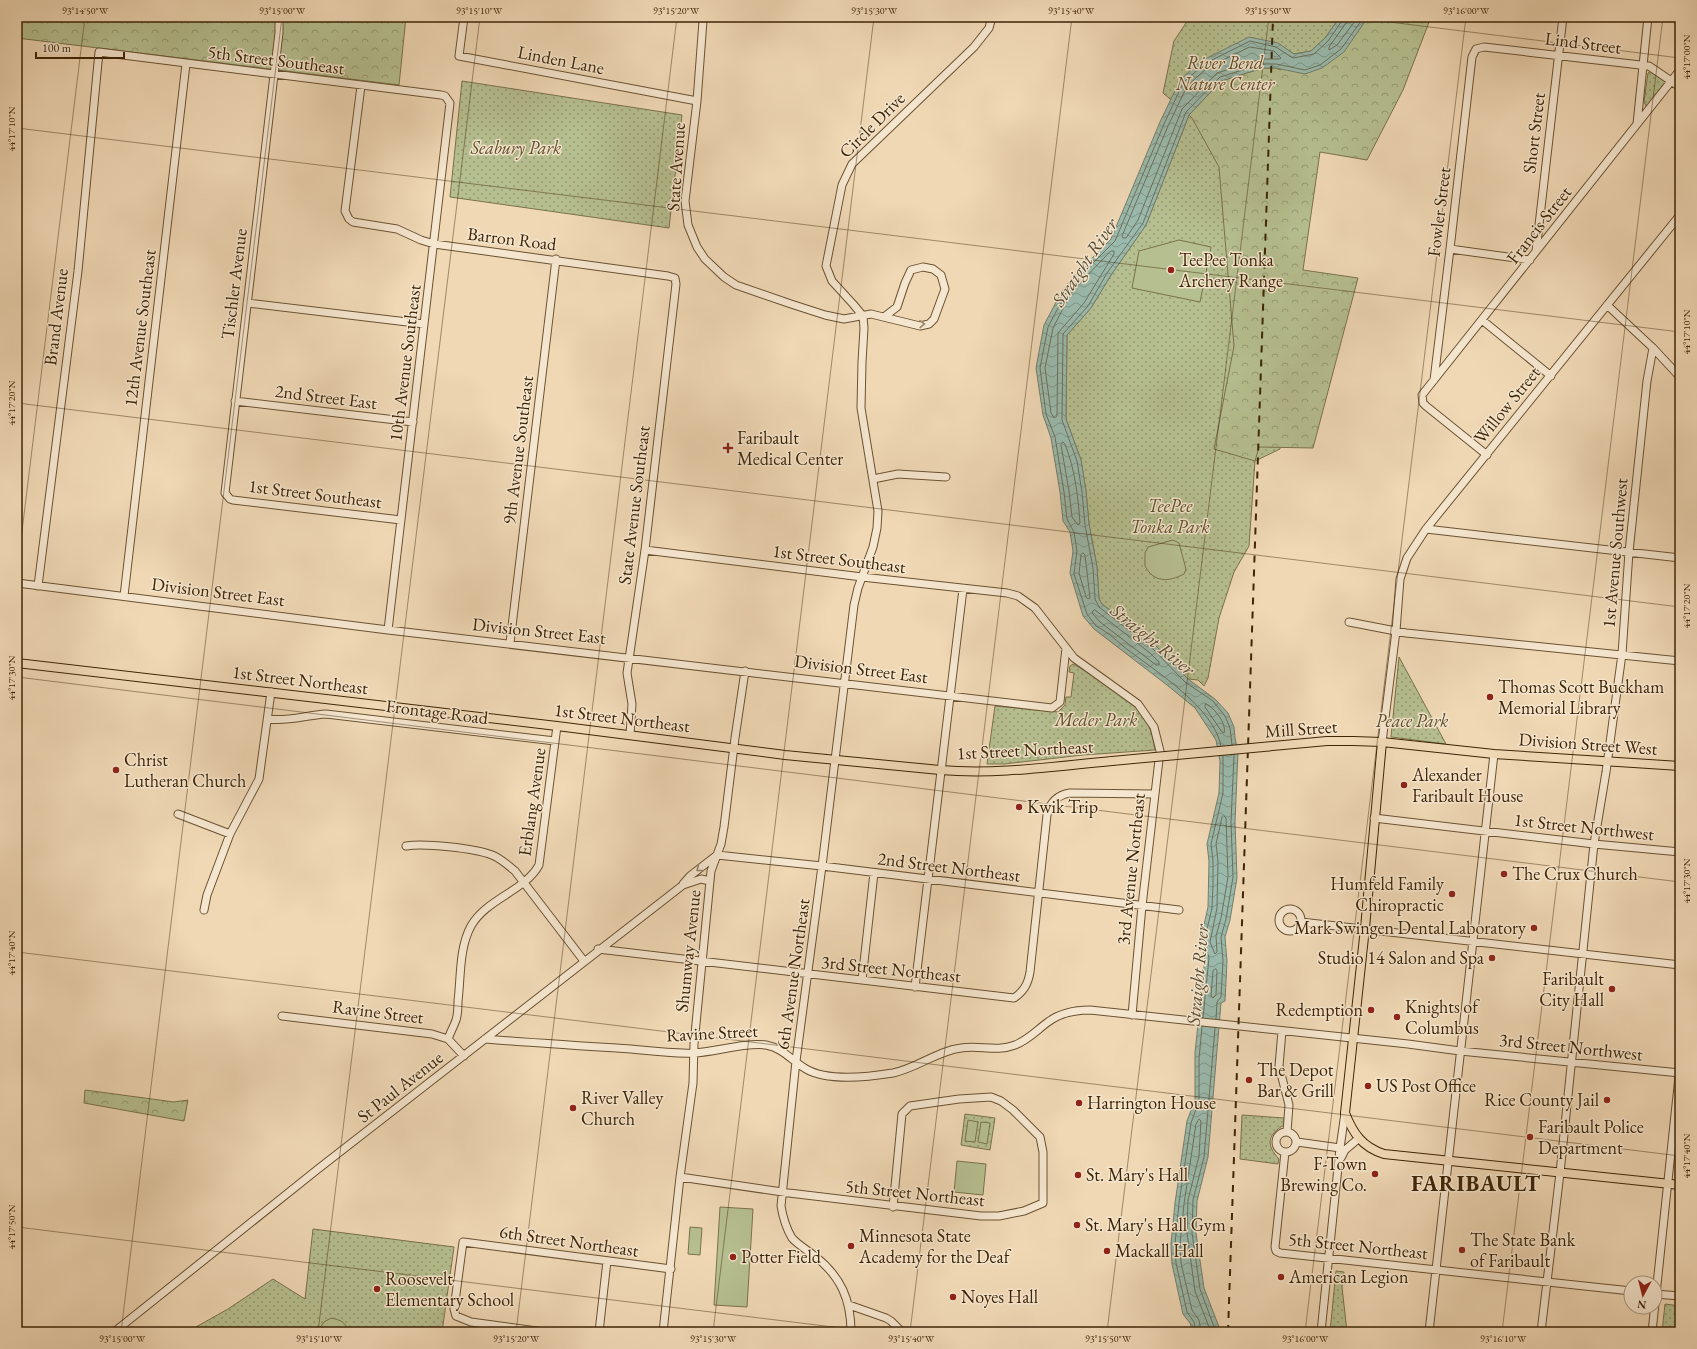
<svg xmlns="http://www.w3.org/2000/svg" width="1697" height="1349" font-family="'EB Garamond',serif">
	<defs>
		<pattern id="grass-dots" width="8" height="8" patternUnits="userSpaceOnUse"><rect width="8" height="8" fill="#b6bf90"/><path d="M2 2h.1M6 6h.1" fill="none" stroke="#959b74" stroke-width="1.8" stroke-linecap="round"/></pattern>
		<pattern id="forest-crowns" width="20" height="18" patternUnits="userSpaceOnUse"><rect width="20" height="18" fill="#b6bf90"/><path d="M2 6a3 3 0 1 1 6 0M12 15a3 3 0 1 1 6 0" fill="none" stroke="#959b74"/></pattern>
		<pattern id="water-waves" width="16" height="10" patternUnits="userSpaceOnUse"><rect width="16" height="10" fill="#9abaad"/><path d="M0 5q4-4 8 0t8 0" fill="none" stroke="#7f978b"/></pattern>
	</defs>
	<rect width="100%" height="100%" fill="#f0d8b5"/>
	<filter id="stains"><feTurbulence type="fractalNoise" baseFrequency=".005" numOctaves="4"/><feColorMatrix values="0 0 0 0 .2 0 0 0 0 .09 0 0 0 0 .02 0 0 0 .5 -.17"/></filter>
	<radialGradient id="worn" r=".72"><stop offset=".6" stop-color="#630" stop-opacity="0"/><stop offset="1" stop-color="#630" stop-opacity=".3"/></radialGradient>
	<path fill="url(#grass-dots)" stroke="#7a724b" d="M1190,17H1340L1325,38L1311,51L1294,54L1278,44L1286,303L1280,449L1255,461L1249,546L1234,572L1219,618L1208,678L1204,686L1198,680L1188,679L1156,646L1102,604L1099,599L1097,567L1089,524L1086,491L1081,460L1066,419L1067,335L1091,308L1111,275L1146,225L1189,115L1163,93L1174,41Z
		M1652,71L1666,82L1648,106H1646L1644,102L1648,73Z
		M462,81L682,115L669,228L450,197Z
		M1399,657L1446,744L1391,737Z
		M1073,664C1084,669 1134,703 1141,713C1150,724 1153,737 1155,750L1083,755L1004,764H987L995,706L1058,712L1065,705L1066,697H1071L1074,673L1069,672L1070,666Z
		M965,1114L995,1118L990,1150L961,1145Z
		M1242,1115L1284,1118V1125C1267,1135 1266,1145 1279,1159L1278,1164L1240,1159Z
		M313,1229L454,1247L442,1332H187L228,1309L273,1279L305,1299Z
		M1336,1271L1344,1272L1342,1287L1347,1332H1330Z
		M1665,1304L1680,1306V1332H1662Z"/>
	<path fill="url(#forest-crowns)" stroke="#7a724b" d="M17,17H406L399,85L17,38Z
		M1368,17H1431L1403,90L1367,160L1320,152L1303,270L1358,278L1313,448L1259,447L1255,461L1214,449L1234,346L1219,167L1192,118L1189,115L1221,81L1263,68H1276L1280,70L1356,34Z
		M85,1090L174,1102L188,1100L184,1121L84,1103Z"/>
	<path fill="#b6bf90" stroke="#7a724b" d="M1179,240L1211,247L1200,302L1132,288L1139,251Z
		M1173,540L1179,543L1186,569L1184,574C1169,582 1154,583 1145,566V553L1148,547Z
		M968,1120L978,1122L975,1142L965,1141Z
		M981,1122L990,1123L987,1144L978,1142Z
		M957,1161L986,1164L983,1195L954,1192Z
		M720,1207L753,1209L747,1307L714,1305Z
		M690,1227L702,1228L700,1255L688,1254Z
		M331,1318C341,1320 345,1322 349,1332H317L324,1322Z"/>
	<path fill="url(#water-waves)" stroke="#757e6a" d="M1340,17H1368L1344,52L1322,68L1305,74L1276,68H1263L1221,81L1189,115L1146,225L1111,275L1091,308L1067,335L1066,419L1081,460L1086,491L1089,524L1097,567L1099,599L1102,604L1156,646L1188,679L1215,699L1228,713L1234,727L1235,738L1238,752L1235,822L1237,878L1230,920L1225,937L1227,961L1225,1001L1221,1003L1208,1157L1197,1201L1196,1233L1204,1288L1221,1332H1193L1190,1323L1183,1314L1172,1264L1171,1244L1175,1203L1187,1121L1195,1100V1053L1205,957L1200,943L1208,907L1209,861L1207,844L1219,793L1220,761L1216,740L1195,708L1167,685L1094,629L1083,616L1070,573L1073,551L1070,532L1063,521L1060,492L1051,438L1043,415L1036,368L1044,325L1062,291L1075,275L1111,239L1160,122L1180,80L1201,61L1249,37L1278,43L1294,54L1311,51L1325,38Z"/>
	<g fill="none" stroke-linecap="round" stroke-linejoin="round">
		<path stroke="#6c705a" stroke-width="1" d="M1348,17L1346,23L1329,47V50L1337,45L1358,17
			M1250,47L1274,51L1281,58L1279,59H1261L1217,73L1182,109L1138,220L1126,238H1123L1122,236L1168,126L1187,86L1207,68Z
			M1111,251H1114V254L1084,303L1058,333L1057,416L1054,418L1051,413L1045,368L1053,328L1070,295L1082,281Z
			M1063,442L1065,444C1075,470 1078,496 1080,523L1078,525L1072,517L1069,491L1061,445Z
			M1083,553L1085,555L1090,598L1088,599L1086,597L1079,573L1081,555Z
			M1095,610L1150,653L1159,662V665H1156L1100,622L1092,613L1093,611Z
			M1206,704C1214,707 1227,724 1224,733L1222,732L1205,707Z
			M1232,745L1230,728L1225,716L1213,701L1185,682L1153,649L1099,607L1095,599L1093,568L1085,525L1082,492L1077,461L1062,420L1063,334L1088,306L1107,273L1143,223L1186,112L1220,77L1262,64H1276L1305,70L1320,65L1341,49L1364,17
			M1221,746C1214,708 1157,672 1128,650C1118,642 1108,632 1096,626L1087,614L1074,574L1077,551L1074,532L1067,519L1064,492L1055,437L1046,414L1040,368L1048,327L1066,293L1078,278L1115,241L1164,124L1183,83L1204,64L1250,41L1276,47L1293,58L1314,54L1328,41L1342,21L1343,17
			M1224,816L1226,818L1228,877L1221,918L1216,936L1217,952L1215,954L1210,942L1217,908L1218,861L1216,844L1222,817Z
			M1216,969L1217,971L1216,995L1213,998L1211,996L1213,971Z
			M1203,1018L1209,958L1204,942L1212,908L1213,885V861L1211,844L1223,793V756
			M1216,1019L1217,1002L1221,997L1223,961L1221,937L1226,919L1233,877L1231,822L1234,755
			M1215,1028L1204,1157L1193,1200L1192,1233L1200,1289L1216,1332
			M1196,1332L1194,1322L1187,1312L1176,1263L1175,1244L1179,1203L1191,1123L1199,1101V1059L1202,1027
			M1201,1332L1199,1320L1192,1310L1181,1263L1180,1244L1184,1204L1196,1124L1199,1119L1201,1121L1199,1156L1188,1200L1187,1233L1195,1291L1211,1332"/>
		<defs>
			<path id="minor" d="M279,17V33L274,75L225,493L230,499L233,500L401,520
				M464,17L459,56L697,101
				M703,21L697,101L685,201L688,225L697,247L705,259L724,277L736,285L791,304L825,315L844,319L871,314L920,326L929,324L934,319L945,289L941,275L933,269L923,267L911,270L905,283L897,307L884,317
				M361,86L345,211L349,219L353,222L397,229L421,240L434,244L668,276L675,278L676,284L645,550L627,673L632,704L630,735
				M1637,124L1648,17
				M1450,249L1530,260
				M1536,251L1563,17
				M247,303L424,324
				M1607,305L1653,348L1680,377
				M1482,320L1551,376
				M1434,380L1450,249L1472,57L1476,49L1484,47L1649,66L1680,87
				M235,401L413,422
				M1487,455L1426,406L1423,403L1422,395L1680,70
				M873,479L898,474L946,477
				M1426,529L1680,558
				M645,550L862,577L1007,593L1018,596L1035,608L1074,658L1138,704L1154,727L1160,751L1142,906L1132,1015
				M17,583L388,630L1052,708L1060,702L1066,648
				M38,586L78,271L99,52L441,95L445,96L450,103L388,630
				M124,596L186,64
				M1349,622L1406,633L1680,661
				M510,643L556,259
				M268,719C288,722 306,715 326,714L555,741
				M1382,742L1396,631L1400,579L1407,558L1426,529L1680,215
				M178,814L230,834
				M1374,818L1594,844L1680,852
				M406,846C424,843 474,848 492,855C500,858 508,865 515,871L584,961
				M683,884L690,876L717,855L822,866L1179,910
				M1279 920a11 11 0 1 1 22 0a11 11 0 1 1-22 0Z
				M204,910L207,895L230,834L259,779L271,692
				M1301,922L1680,965
				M598,949L1014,998C1024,991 1028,984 1030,972L1047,815C1050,802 1057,795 1070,793L1154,794
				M862,980L874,873
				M915,987L963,589
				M282,1016L432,1034L448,1039L464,1056
				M1282,1031L1279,1066L1289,1105L1287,1132
				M448,1039C450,1033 454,1026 456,1020C458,1014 458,1007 458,1001C461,977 459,948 471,926C486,899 525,891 539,865L557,726
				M485,1039C534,1043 582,1046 631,1049C651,1051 673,1054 694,1053C715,1052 746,1042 766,1045C783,1048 792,1061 806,1069C828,1082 868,1077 893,1073C917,1068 937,1051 961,1048C979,1045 997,1052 1015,1045C1028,1040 1037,1030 1048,1022C1060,1013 1075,1010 1090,1010L1408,1044L1460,1051L1680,1073
				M1276 1142a10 10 0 1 1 20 0a10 10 0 1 1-20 0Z
				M1297,1142L1340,1148
				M1285,1152L1275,1247L1276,1251L1280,1253L1631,1291
				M1341,1158L1345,1150L1358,1139
				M680,1177L789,1193L981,1216H999L1024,1211L1043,1203V1152L1040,1137L1013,1110L1001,1101L991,1097L959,1099L910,1106L902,1114L893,1207
				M1655,1294L1680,1296
				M849,1305L886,1318L891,1321L902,1332
				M114,1332L318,1169L683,885L701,879L710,881
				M544,1332L471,1322L456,1316L454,1309L463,1242L671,1269
				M599,1332L607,1261
				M663,1332L680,1177L693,1083L694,1044L710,881L711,871L721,844L724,827L735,738L745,671
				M851,1332C851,1300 841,1277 816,1257C809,1251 798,1245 792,1238C786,1228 783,1218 781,1206L796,1061L822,866L854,605L858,588L873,547L877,528L878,511L861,408L862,362L864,328L863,316L853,304L832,281L826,266L842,185L852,164L974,47L989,28L992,17
				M1321,1332L1340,1148L1345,1113
				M1429,1332L1494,754
				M1541,1332L1560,1173L1594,844L1606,772L1622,654L1629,552L1647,381L1653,348
				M1652,1332L1680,1067"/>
			<path id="major" d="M17,663L557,726L785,755L940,770C998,775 1055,766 1112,761
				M1353,741L1382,742L1494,754L1680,766
				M1382,742L1365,928L1345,1113C1353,1133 1362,1147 1384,1154L1680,1185"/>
		</defs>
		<use href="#minor" stroke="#6a5232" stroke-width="9"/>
		<use href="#major" stroke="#3e2506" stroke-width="10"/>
		<use href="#minor" stroke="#f5e6cf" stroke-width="7"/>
		<use href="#major" stroke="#f0d8b5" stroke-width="8"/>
		<path stroke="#3e2506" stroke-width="2" stroke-dasharray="7 7" stroke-linecap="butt" d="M1228,1332L1273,17"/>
		<defs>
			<path id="major-bridge" d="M1112,761L1327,741H1353"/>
		</defs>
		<use href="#major-bridge" stroke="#3e2506" stroke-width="10" stroke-linecap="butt"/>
		<use href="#major-bridge" stroke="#f0d8b5" stroke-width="8"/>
	</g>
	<defs><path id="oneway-chevron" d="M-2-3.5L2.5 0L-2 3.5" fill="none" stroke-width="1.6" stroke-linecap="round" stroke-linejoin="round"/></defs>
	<g stroke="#9a866a">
		<use href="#oneway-chevron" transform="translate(922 324) rotate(-2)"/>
		<use href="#oneway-chevron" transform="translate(699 869) rotate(143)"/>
	</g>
	<path fill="none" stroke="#3e2506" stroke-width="1" stroke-opacity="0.45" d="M1349,17L1680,58M17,128L1680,332M17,403L1680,607M17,572L85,17M17,677L1680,882M17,952L1680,1156M17,1227L874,1332M121,1332L282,17M318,1332L480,17M516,1332L677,17M713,1332L874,17M910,1332L1072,17M1107,1332L1269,17M1305,1332L1466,17M1502,1332L1663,17"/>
	<g fill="#8f2418" stroke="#f5e6cf" stroke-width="1.5">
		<circle cx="1171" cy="270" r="4"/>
		<path d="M726 442h4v4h4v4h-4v4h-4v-4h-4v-4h4z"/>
		<circle cx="1490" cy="697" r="4"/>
		<circle cx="116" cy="770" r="4"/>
		<circle cx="1404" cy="785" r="4"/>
		<circle cx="1019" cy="807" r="4"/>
		<circle cx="1504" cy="874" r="4"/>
		<circle cx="1452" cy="894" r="4"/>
		<circle cx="1534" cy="928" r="4"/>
		<circle cx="1492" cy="958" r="4"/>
		<circle cx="1612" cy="989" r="4"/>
		<circle cx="1371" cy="1010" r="4"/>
		<circle cx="1397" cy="1017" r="4"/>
		<circle cx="1249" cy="1080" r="4"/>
		<circle cx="1368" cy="1086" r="4"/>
		<circle cx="1607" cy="1100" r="4"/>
		<circle cx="1079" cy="1103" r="4"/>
		<circle cx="573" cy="1108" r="4"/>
		<circle cx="1530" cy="1137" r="4"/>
		<circle cx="1375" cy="1174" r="4"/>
		<circle cx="1078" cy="1175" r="4"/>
		<circle cx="1077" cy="1225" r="4"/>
		<circle cx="851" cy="1246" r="4"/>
		<circle cx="1462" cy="1250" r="4"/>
		<circle cx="1107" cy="1251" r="4"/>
		<circle cx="733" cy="1257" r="4"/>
		<circle cx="1281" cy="1277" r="4"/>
		<circle cx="377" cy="1289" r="4"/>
		<circle cx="953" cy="1297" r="4"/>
	</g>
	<g text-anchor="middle" stroke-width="3" stroke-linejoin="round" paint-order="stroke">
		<g font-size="18" fill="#3e2506" stroke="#f5e6cf">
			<text transform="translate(1583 43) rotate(7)" y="6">Lind Street</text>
			<text transform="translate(276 60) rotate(7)" y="6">5th Street Southeast</text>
			<text transform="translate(561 60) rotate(11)" y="6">Linden Lane</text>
			<text transform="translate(872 125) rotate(-45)" y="6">Circle Drive</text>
			<text transform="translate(1534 133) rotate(-83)" y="6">Short Street</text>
			<text transform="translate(676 167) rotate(-86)" y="6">State Avenue</text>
			<text transform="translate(1439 212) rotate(-83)" y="6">Fowler Street</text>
			<text transform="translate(1539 225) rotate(-52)" y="6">Francis Street</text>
			<text transform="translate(512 239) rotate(7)" y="6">Barron Road</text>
			<text transform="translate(234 284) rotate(-83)" y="6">Tischler Avenue</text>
			<text transform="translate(56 317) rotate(-83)" y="6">Brand Avenue</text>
			<text transform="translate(140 328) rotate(-83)" y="6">12th Avenue Southeast</text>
			<text transform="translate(405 363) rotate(-83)" y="6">10th Avenue Southeast</text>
			<text transform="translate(326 397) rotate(7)" y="6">2nd Street East</text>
			<text transform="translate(1507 405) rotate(-51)" y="6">Willow Street</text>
			<text transform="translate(518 450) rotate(-83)" y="6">9th Avenue Southeast</text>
			<text transform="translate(315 494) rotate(7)" y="6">1st Street Southeast</text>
			<text transform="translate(634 505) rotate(-83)" y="6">State Avenue Southeast</text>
			<text transform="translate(1615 553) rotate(-85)" y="6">1st Avenue Southwest</text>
			<text transform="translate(839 559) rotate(7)" y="6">1st Street Southeast</text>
			<text transform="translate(218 592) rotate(7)" y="6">Division Street East</text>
			<text transform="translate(539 631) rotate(6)" y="6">Division Street East</text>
			<text transform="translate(861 669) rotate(7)" y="6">Division Street East</text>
			<text transform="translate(300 680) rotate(7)" y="6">1st Street Northeast</text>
			<text transform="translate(437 712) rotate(7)" y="6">Frontage Road</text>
			<text transform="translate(622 718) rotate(7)" y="6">1st Street Northeast</text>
			<text transform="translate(1301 729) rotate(-4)" y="6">Mill Street</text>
			<text transform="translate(1588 744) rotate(4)" y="6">Division Street West</text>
			<text transform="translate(1025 750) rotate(-3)" y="6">1st Street Northeast</text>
			<text transform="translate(532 802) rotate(-82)" y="6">Erblang Avenue</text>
			<text transform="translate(1584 827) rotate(6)" y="6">1st Street Northwest</text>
			<text transform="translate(949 867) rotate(7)" y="6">2nd Street Northeast</text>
			<text transform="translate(1131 869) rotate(-84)" y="6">3rd Avenue Northeast</text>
			<text transform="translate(688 951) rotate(-84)" y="6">Shumway Avenue</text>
			<text transform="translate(891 969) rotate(6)" y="6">3rd Street Northeast</text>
			<text transform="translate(793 974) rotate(-82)" y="6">6th Avenue Northeast</text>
			<text transform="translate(378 1012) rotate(7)" y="6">Ravine Street</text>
			<text transform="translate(712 1033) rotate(-3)" y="6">Ravine Street</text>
			<text transform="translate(1571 1047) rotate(6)" y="6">3rd Street Northwest</text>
			<text transform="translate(400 1087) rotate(-38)" y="6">St Paul Avenue</text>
			<text transform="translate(915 1193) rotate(6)" y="6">5th Street Northeast</text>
			<text transform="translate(569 1241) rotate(8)" y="6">6th Street Northeast</text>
			<text transform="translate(1358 1246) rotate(6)" y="6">5th Street Northeast</text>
		</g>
		<g font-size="18" font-style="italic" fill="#5c4c28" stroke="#f5e6cf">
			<text x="1225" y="69">River Bend<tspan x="1225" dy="21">Nature Center</tspan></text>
			<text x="516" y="154">Seabury Park</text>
			<text x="1170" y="512">TeePee<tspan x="1170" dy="21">Tonka Park</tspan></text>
			<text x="1096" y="726">Meder Park</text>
			<text x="1412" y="727">Peace Park</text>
		</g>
		<g font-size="18" fill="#3e2506" stroke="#f5e6cf" text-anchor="start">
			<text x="1179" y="266">TeePee Tonka<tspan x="1179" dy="21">Archery Range</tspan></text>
			<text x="737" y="444">Faribault<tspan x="737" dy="21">Medical Center</tspan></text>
			<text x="1498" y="693">Thomas Scott Buckham<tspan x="1498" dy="21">Memorial Library</tspan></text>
			<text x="124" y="766">Christ<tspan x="124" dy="21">Lutheran Church</tspan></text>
			<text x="1412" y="781">Alexander<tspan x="1412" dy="21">Faribault House</tspan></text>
			<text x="1027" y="813">Kwik Trip</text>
			<text x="1512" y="880">The Crux Church</text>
			<text x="1444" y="890" text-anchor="end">Humfeld Family<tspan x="1444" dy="21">Chiropractic</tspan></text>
			<text x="1526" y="934" text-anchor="end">Mark Swingen Dental Laboratory</text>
			<text x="1484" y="964" text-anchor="end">Studio 14 Salon and Spa</text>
			<text x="1604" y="985" text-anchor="end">Faribault<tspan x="1604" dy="21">City Hall</tspan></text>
			<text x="1405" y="1013">Knights of<tspan x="1405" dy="21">Columbus</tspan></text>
			<text x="1363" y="1016" text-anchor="end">Redemption</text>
			<text x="1257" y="1076">The Depot<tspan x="1257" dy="21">Bar &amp; Grill</tspan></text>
			<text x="1376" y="1092">US Post Office</text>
			<text x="581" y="1104">River Valley<tspan x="581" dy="21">Church</tspan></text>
			<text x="1599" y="1106" text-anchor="end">Rice County Jail</text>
			<text x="1087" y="1109">Harrington House</text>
			<text x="1538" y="1133">Faribault Police<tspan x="1538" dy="21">Department</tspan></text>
			<text x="1367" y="1170" text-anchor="end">F-Town<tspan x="1367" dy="21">Brewing Co.</tspan></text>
			<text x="1086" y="1181">St. Mary's Hall</text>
			<text x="1085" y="1231">St. Mary's Hall Gym</text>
			<text x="859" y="1242">Minnesota State<tspan x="859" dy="21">Academy for the Deaf</tspan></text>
			<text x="1470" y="1246">The State Bank<tspan x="1470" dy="21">of Faribault</tspan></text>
			<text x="1115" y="1257">Mackall Hall</text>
			<text x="741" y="1263">Potter Field</text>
			<text x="1289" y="1283">American Legion</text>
			<text x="385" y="1285">Roosevelt<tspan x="385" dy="21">Elementary School</tspan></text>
			<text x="961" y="1303">Noyes Hall</text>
		</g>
		<g font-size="19" font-style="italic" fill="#554a30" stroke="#f5e6cf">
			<text transform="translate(1084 262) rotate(-56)" y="7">Straight River</text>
			<text transform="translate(1153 639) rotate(39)" y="7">Straight River</text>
			<text transform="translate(1197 975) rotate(-85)" y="7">Straight River</text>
		</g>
		<g font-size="22" font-weight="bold" letter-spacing="1" fill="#3e2506" stroke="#f5e6cf">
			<text x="1476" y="1191">FARIBAULT</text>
		</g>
	</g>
	<rect width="1697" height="1349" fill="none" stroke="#f0d8b5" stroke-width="44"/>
	<g transform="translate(1643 1295) rotate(187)"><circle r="19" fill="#f5e6cf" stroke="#ac997f"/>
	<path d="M0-3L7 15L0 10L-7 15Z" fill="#8f2418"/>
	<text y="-6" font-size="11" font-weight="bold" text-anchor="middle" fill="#3e2506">N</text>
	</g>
	<path d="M36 52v6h88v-6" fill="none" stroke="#3e2506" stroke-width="2"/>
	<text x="42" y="52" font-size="12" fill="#3e2506" stroke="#f5e6cf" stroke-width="3" paint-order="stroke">100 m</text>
	<rect x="22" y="22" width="1653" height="1305" fill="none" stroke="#3e2506" stroke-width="1.5"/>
	<g font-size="10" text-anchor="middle" fill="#3e2506">
		<text x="85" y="14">93°14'50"W</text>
		<text x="282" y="14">93°15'00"W</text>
		<text x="479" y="14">93°15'10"W</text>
		<text x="676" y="14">93°15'20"W</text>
		<text x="874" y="14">93°15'30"W</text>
		<text x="1071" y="14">93°15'40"W</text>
		<text x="1268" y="14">93°15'50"W</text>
		<text x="1466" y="14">93°16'00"W</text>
		<text transform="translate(1686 57) rotate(-90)" y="4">44°17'00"N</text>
		<text transform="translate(11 129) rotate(-90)" y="4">44°17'10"N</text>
		<text transform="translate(1686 332) rotate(-90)" y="4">44°17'10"N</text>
		<text transform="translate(11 403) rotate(-90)" y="4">44°17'20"N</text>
		<text transform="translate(1686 606) rotate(-90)" y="4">44°17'20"N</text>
		<text transform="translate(11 678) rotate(-90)" y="4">44°17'30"N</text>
		<text transform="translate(1686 881) rotate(-90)" y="4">44°17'30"N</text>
		<text transform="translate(11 953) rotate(-90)" y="4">44°17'40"N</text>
		<text transform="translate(1686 1156) rotate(-90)" y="4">44°17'40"N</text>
		<text transform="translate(11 1227) rotate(-90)" y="4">44°17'50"N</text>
		<text x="122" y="1342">93°15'00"W</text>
		<text x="319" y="1342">93°15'10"W</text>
		<text x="516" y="1342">93°15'20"W</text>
		<text x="713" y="1342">93°15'30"W</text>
		<text x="911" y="1342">93°15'40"W</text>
		<text x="1108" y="1342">93°15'50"W</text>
		<text x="1305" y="1342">93°16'00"W</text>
		<text x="1503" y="1342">93°16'10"W</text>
	</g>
	<rect width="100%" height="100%" filter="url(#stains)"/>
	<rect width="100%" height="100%" fill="url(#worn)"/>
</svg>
